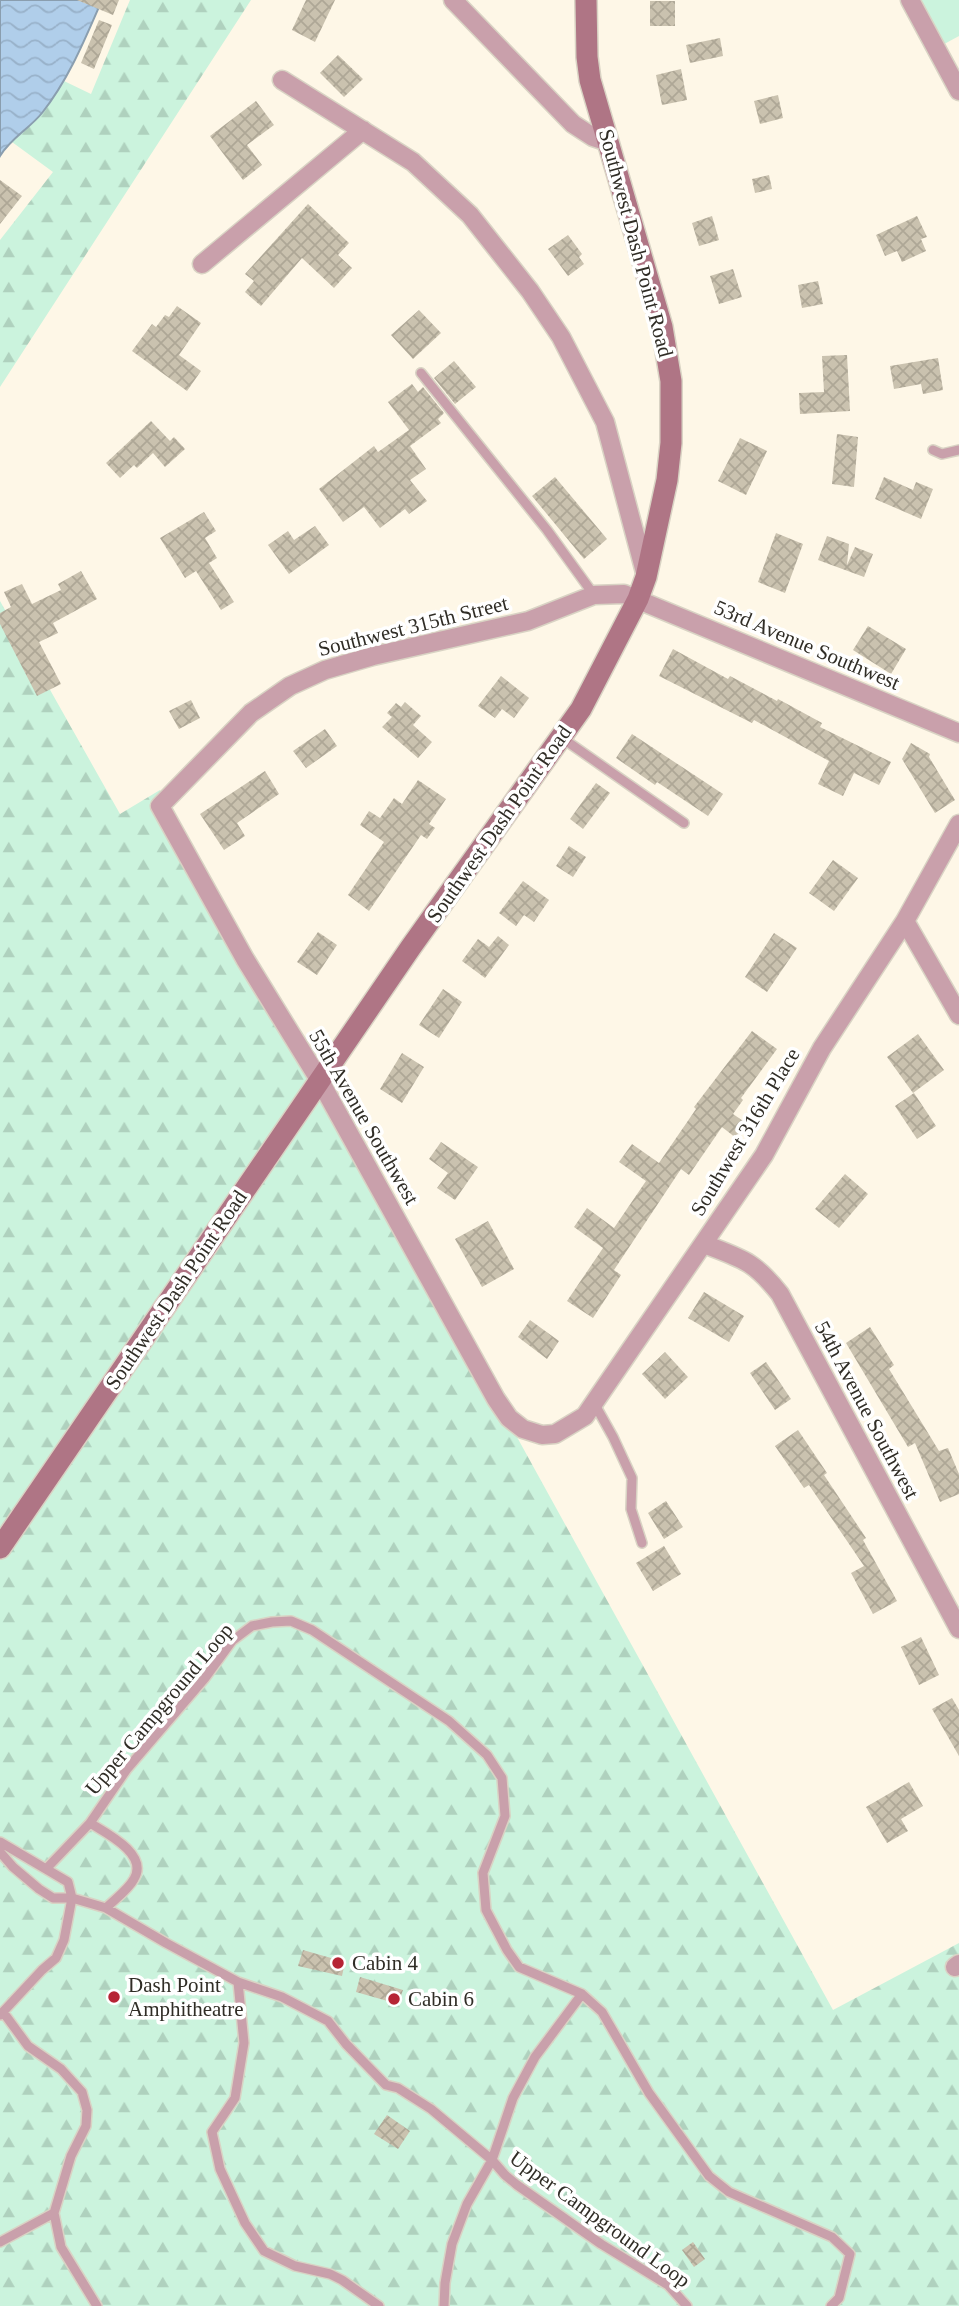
<svg xmlns="http://www.w3.org/2000/svg" width="959" height="2306" font-family="Georgia,serif">
	<defs>
		<pattern id="forest-firs" width="22" height="20" patternUnits="userSpaceOnUse" patternTransform="scale(1.75)"><rect width="22" height="20" fill="#cbf3dd"/><path d="M5 1l3.5 6h-7zM16 11l3.5 6h-7z" fill="#afd1be"/></pattern>
		<pattern id="water-waves" width="16" height="10" patternUnits="userSpaceOnUse" patternTransform="scale(1.75)"><rect width="16" height="10" fill="#b0ceea"/><path d="M0 5q4-4 8 0t8 0" fill="none" stroke="#98b1c9"/></pattern>
		<pattern id="building-cross-hatch" width="8" height="8" patternUnits="userSpaceOnUse" patternTransform="scale(1.75)"><rect width="8" height="8" fill="#cac2af"/><path d="M0 0l8 8M0 8l8-8" fill="none" stroke="#aea796"/></pattern>
	</defs>
	<rect width="100%" height="100%" fill="#fef7e7"/>
	<path fill="url(#forest-firs)" d="M130,0H251L0,387V240L53,172L12,142C33,124 50,105 64,81L91,94Z
		M0,601L120,814L160,790L833,2010L959,1943V2306H0Z"/>
	<path fill="#cbf3dd" d="M910,0H959V36L935,49Z"/>
	<path fill="url(#water-waves)" stroke="#8a9eaf" stroke-width="2" d="M0,0H102C85,39 69,79 42,113C30,128 10,139 0,156Z"/>
	<path fill="url(#building-cross-hatch)" d="M77,0H119L113,15Z
		M306,0H335L315,42L292,30Z
		M650,1H675V26H650Z
		M99,20L112,25L94,69L81,63Z
		M720,38L723,56L690,63L686,45Z
		M338,55L363,79L344,97L320,73Z
		M681,69L687,100L662,105L656,75Z
		M778,95L783,118L760,124L754,101Z
		M256,101L274,125L247,145L262,165L243,180L210,136Z
		M769,175L772,189L755,193L752,179Z
		M0,180L22,196L0,224Z
		M308,204L349,243L338,255L352,268L334,288L302,258L261,306L245,292L254,281L245,274Z
		M712,216L719,240L699,246L692,223Z
		M917,216L927,237L921,239L926,251L902,262L897,251L885,256L876,235Z
		M568,235L582,254L579,257L584,264L568,276L548,249Z
		M733,269L742,297L719,304L710,276Z
		M818,281L823,304L802,308L798,285Z
		M177,306L201,323L179,355L201,371L187,391L132,351L152,324L156,327L165,315L169,317Z
		M419,310L441,333L413,359L391,335Z
		M847,355L850,411L800,414L799,393L824,392L822,356Z
		M938,358L943,390L923,394L921,384L894,389L890,366Z
		M454,361L476,387L455,404L434,378Z
		M412,384L418,392L423,387L444,413L438,419L441,423L410,446L426,469L410,480L427,501L409,514L405,509L380,528L364,507L343,522L319,489L374,446L378,452L409,430L388,402Z
		M151,421L170,441L174,437L185,449L165,467L153,453L137,468L134,465L120,478L106,463Z
		M837,434L858,437L854,487L832,484Z
		M740,438L767,451L746,495L718,481Z
		M555,477L607,539L584,559L532,496Z
		M884,477L913,490L916,482L933,489L921,519L875,499Z
		M204,512L216,531L205,538L217,558L209,563L234,602L221,610L196,571L185,578L160,538Z
		M315,526L329,545L289,574L268,545L288,531L294,540Z
		M776,533L803,544L785,593L758,582Z
		M827,536L849,544L847,565L855,547L873,554L864,577L818,560Z
		M81,571L97,599L53,623L58,633L39,642L61,684L37,696L0,624V613L11,607L4,592L22,584L32,604L61,590L58,584Z
		M868,626L906,649L891,674L853,650Z
		M673,649L728,679L730,676L777,701L778,699L822,723L820,727L891,762L879,785L854,773L843,796L818,784L829,761L754,720L752,723L659,676Z
		M501,676L529,698L514,718L502,709L495,718L478,706Z
		M191,700L200,718L179,729L169,711Z
		M405,702L421,716L413,725L432,742L418,758L382,727L392,717L387,713L396,703L401,707Z
		M325,729L337,746L306,768L293,751Z
		M632,734L723,794L708,816L657,782L655,785L616,758Z
		M911,743L930,754L929,757L955,800L935,813L902,759Z
		M265,771L279,794L237,823L245,836L224,850L200,814Z
		M418,780L446,799L429,824L435,828L427,839L421,835L369,911L348,895L384,842L360,825L369,811L380,818L394,798L402,804Z
		M596,783L610,793L583,829L570,819Z
		M569,846L586,857L573,877L556,866Z
		M833,860L858,878L834,911L809,893Z
		M523,881L549,900L534,922L524,915L516,926L499,913Z
		M318,932L337,945L317,975L297,962Z
		M774,933L797,948L767,992L745,977Z
		M498,936L509,945L485,978L462,961L478,939L489,947Z
		M443,989L462,1002L439,1038L419,1025Z
		M752,1031L777,1049L741,1098L743,1100L733,1114L746,1123L736,1138L722,1127L689,1175L681,1169L614,1270L621,1275L593,1318L567,1301L603,1248L574,1227L587,1208L614,1228L646,1181L619,1162L632,1144L659,1163L696,1109L694,1107Z
		M918,1034L944,1070L913,1093L887,1057Z
		M402,1053L424,1067L402,1103L380,1089Z
		M914,1093L936,1126L917,1139L895,1106Z
		M441,1142L478,1167L455,1200L437,1188L448,1173L429,1159Z
		M845,1174L868,1194L839,1228L815,1209Z
		M488,1221L514,1269L482,1287L455,1239Z
		M704,1292L744,1316L729,1342L688,1318Z
		M530,1320L559,1341L547,1359L518,1337Z
		M870,1327L894,1365L889,1369L939,1451L948,1448L959,1474V1494L940,1502L915,1443L908,1447L846,1343Z
		M665,1352L688,1377L665,1399L642,1374Z
		M766,1362L791,1399L775,1410L750,1373Z
		M798,1430L827,1473L824,1475L866,1538L863,1540L897,1601L873,1614L851,1573L864,1566L809,1485L804,1488L775,1446Z
		M666,1501L683,1527L664,1539L648,1513Z
		M664,1546L681,1574L653,1591L636,1563Z
		M921,1637L939,1675L919,1685L901,1647Z
		M952,1698L959,1710V1756L932,1709Z
		M909,1782L923,1806L901,1819L908,1831L887,1843L866,1807Z
		M303,1950L345,1962L342,1976L298,1966Z
		M360,1977L403,1990L398,2004L356,1992Z
		M387,2115L410,2131L398,2149L374,2134Z
		M693,2242L705,2259L694,2267L682,2250Z"/>
	<g fill="none" stroke-linecap="round" stroke-linejoin="round">
		<defs>
			<path id="lane" d="M421,373L547,530L594,595
				M933,450L942,454L959,450
				M562,738L684,823
				M594,1403L613,1437L632,1478L631,1509L642,1543
				M90,1823C106,1833 149,1854 134,1879C128,1890 115,1899 106,1908
				M0,1842L68,1882L72,1898L64,1940L56,1958L42,1970L3,2012
				M0,1852L13,1867L39,1889L53,1898H72L106,1908L166,1943L238,1982L282,1997L328,2021L346,2044L386,2085L398,2088L431,2109L492,2160L505,2175L517,2185L601,2244L668,2285L687,2306
				M46,1869L90,1823L127,1769L205,1678L232,1641L252,1626L272,1622L291,1621L312,1630L449,1721L487,1755L502,1778L505,1816L483,1873L486,1910L507,1950L519,1967L582,1994L602,2012L649,2093L709,2176L729,2192L832,2237L850,2254L839,2298L831,2306
				M238,1982L244,2043L235,2098L212,2132L220,2169L245,2223L264,2251L295,2266L330,2274L342,2280L379,2306
				M0,2015L3,2012L28,2046L61,2069L82,2092L87,2110L86,2126L71,2156L54,2213L61,2247L97,2306
				M0,2242L54,2213
				M444,2306L445,2283L452,2244L467,2204L492,2160L513,2098L535,2057L582,1994"/>
			<path id="street" d="M453,0L573,124L593,137L608,142
				M910,0L959,91
				M282,80L413,162L470,215L530,291L561,337L605,422L646,576
				M202,264L363,130
				M959,733L624,594L594,595L528,621L373,656L325,670L290,686L251,713L160,806L245,959L320,1081L496,1399L509,1418L523,1429L542,1435L555,1434L585,1416L764,1155L822,1048L905,921L959,824
				M905,921L959,1015
				M704,1244C743,1259 754,1261 780,1294L959,1629
				M955,1967L959,1964"/>
			<path id="secondary" d="M0,1548L411,947L581,709L638,599L646,577L667,480L671,443V381L662,327L590,80L587,57L586,0"/>
		</defs>
		<use href="#lane" stroke="#d9d3c4" stroke-width="12"/>
		<use href="#street" stroke="#d9d3c4" stroke-width="21"/>
		<use href="#secondary" stroke="#d9d3c4" stroke-width="24"/>
		<use href="#lane" stroke="#c9a0ab" stroke-width="9"/>
		<use href="#street" stroke="#c9a0ab" stroke-width="18"/>
		<use href="#secondary" stroke="#af7585" stroke-width="21"/>
	</g>
	<g fill="#b62435" stroke="#fff" stroke-width="2.5">
		<circle cx="338" cy="1963" r="7"/>
		<circle cx="114" cy="1997" r="7"/>
		<circle cx="394" cy="1999" r="7"/>
	</g>
	<g text-anchor="middle" stroke-width="7" stroke-linejoin="round" paint-order="stroke">
		<g font-size="21" fill="#302d26" stroke="#fff">
			<text transform="translate(636 243) rotate(75)" y="7">Southwest Dash Point Road</text>
			<text transform="translate(413 626) rotate(-14)" y="7">Southwest 315th Street</text>
			<text transform="translate(807 645) rotate(23)" y="7">53rd Avenue Southwest</text>
			<text transform="translate(499 824) rotate(-55)" y="7">Southwest Dash Point Road</text>
			<text transform="translate(364 1117) rotate(60)" y="7">55th Avenue Southwest</text>
			<text transform="translate(745 1132) rotate(-59)" y="7">Southwest 316th Place</text>
			<text transform="translate(176 1290) rotate(-56)" y="7">Southwest Dash Point Road</text>
			<text transform="translate(867 1410) rotate(62)" y="7">54th Avenue Southwest</text>
			<text transform="translate(159 1709) rotate(-50)" y="7">Upper Campground Loop</text>
			<text transform="translate(600 2219) rotate(36)" y="7">Upper Campground Loop</text>
		</g>
		<g font-size="21" fill="#302d26" stroke="#fff" text-anchor="start">
			<text x="352" y="1970">Cabin 4</text>
			<text x="128" y="1992">Dash Point<tspan x="128" dy="24">Amphitheatre</tspan></text>
			<text x="408" y="2006">Cabin 6</text>
		</g>
	</g>
</svg>
